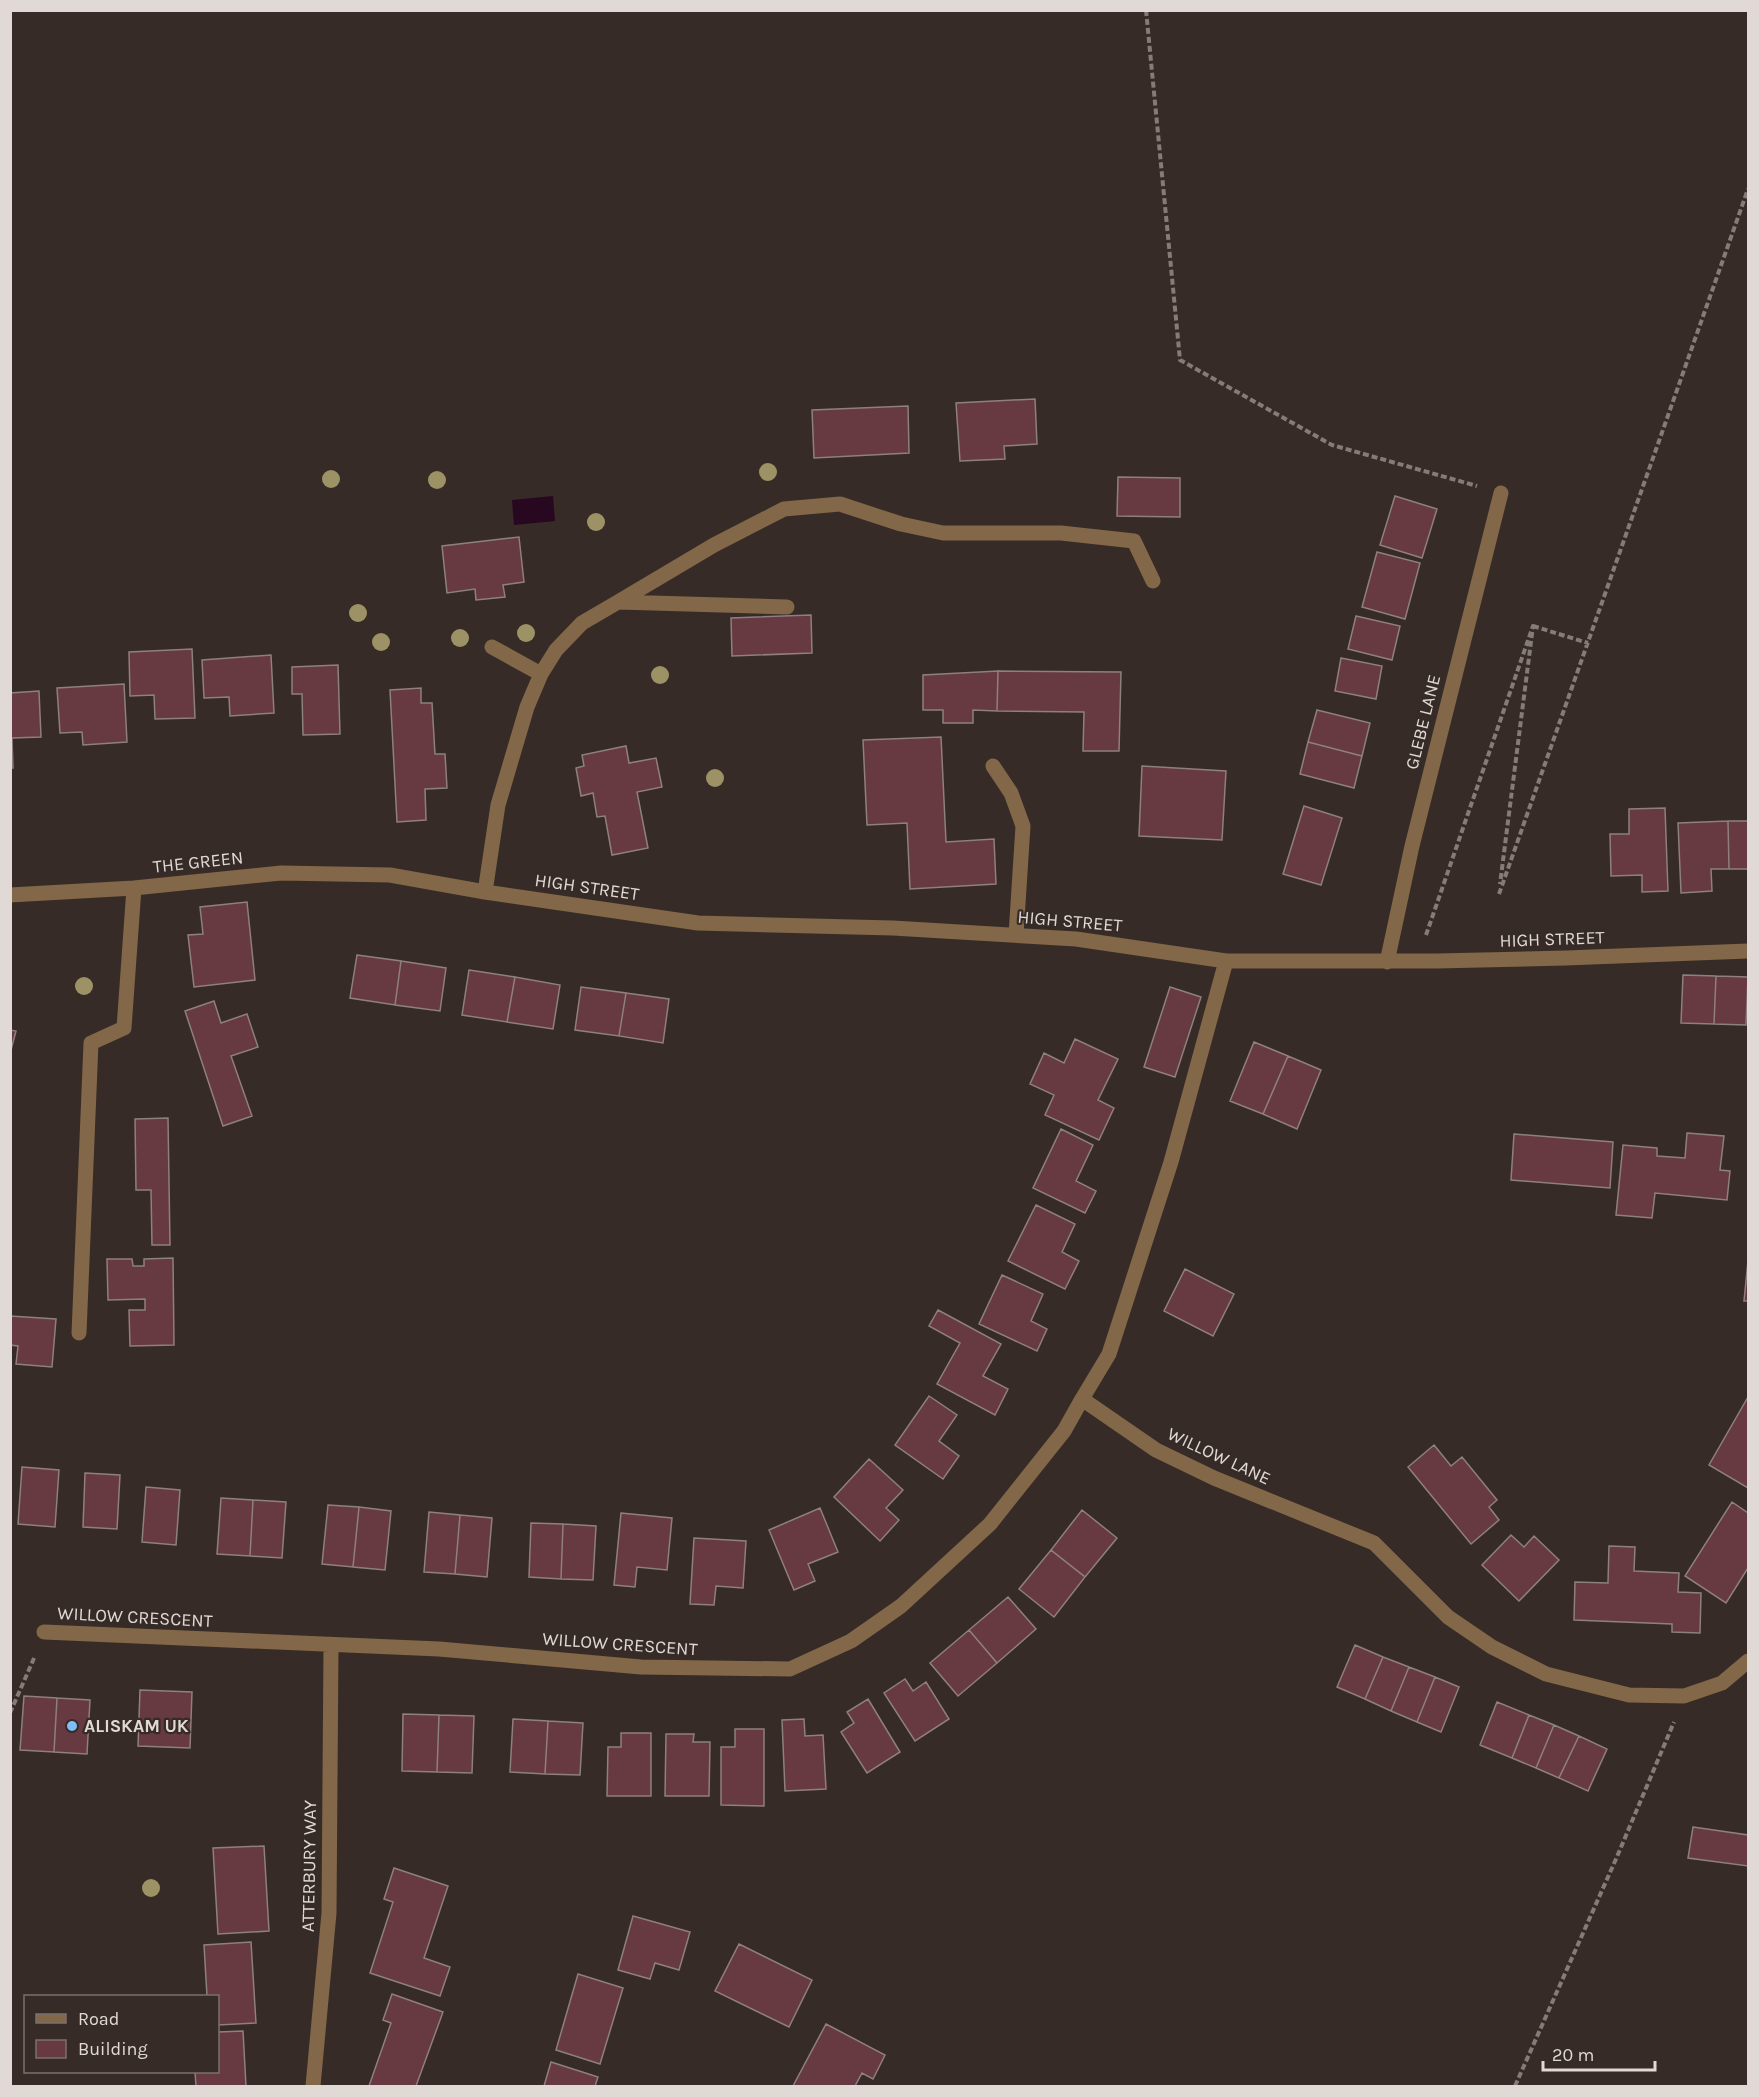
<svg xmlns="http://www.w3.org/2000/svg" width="1759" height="2097" font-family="Karla,sans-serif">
	<rect width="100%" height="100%" fill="#362b27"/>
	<path fill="#280720" d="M553,496L555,521L514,525L512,500Z"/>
	<path fill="#673941" stroke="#8e7f81" stroke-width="1.5" d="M1035,399L1037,444L1004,446L1005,459L960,461L956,403Z
		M908,406L909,453L814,458L812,410Z
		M1118,477L1180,478V517L1117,516Z
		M1395,496L1437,509L1422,558L1380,545Z
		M519,537L524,582L503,585L505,597L476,600L475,589L447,593L442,546Z
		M1377,552L1420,563L1405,619L1362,607Z
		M811,615L812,653L732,656L731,618Z
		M1356,616L1400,626L1392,660L1348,649Z
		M192,649L195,718L155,719L154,695L130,696L129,652Z
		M271,655L274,713L230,716L229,697L204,698L202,660Z
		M1341,658L1382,666L1376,699L1335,691Z
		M338,665L340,734L303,735L302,694H292V667Z
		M998,671L1121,672L1119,751H1083L1084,712L997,711Z
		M998,671L997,711L973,710V723H943V710H923V675Z
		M124,684L127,742L83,745L82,732L60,733L57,688Z
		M421,688V703H432L435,754H445L447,788L425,789L426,820L397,822L390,690Z
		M39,691L41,737L12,738L13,768H10V693Z
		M1317,710L1370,723L1362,756L1308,742Z
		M941,737L946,842L994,839L996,884L910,889L907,823L867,825L863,740Z
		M1308,742L1362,756L1354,788L1300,774Z
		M626,746L629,763L656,758L662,787L637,792L648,848L612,855L605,816L597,817L593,793L581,796L576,768L584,766L582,755Z
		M1142,766L1226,771L1222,840L1139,836Z
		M1304,806L1342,818L1321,885L1283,874Z
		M1665,808L1668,891L1642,892V875L1611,876L1610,834H1629V809Z
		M1728,821H1748V869H1729Z
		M1728,821L1729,869H1711L1712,891L1681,893L1678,823Z
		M247,902L255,980L194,987L188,935L203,934L200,907Z
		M357,955L401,961L395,1005L350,998Z
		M401,961L446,968L440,1011L395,1005Z
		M469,970L515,977L507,1022L462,1015Z
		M1683,975L1716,976L1714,1024L1681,1023Z
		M1716,976L1748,977L1746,1025L1714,1024Z
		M515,977L560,985L553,1029L507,1022Z
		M581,987L626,993L619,1036L575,1030Z
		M1170,987L1201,997L1175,1077L1144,1067Z
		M626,993L669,999L663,1043L619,1036Z
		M214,1001L221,1023L247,1014L258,1047L231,1056L252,1116L223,1126L185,1011Z
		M10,1030L16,1031L10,1054Z
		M1075,1039L1118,1059L1098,1100L1114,1108L1099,1140L1045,1115L1054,1095L1030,1084L1044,1053L1064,1063Z
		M1254,1042L1288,1056L1263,1114L1230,1101Z
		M1288,1056L1321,1070L1297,1129L1263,1114Z
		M168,1118L170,1245H152L151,1190H136L135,1119Z
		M1061,1129L1093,1145L1076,1181L1096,1191L1085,1213L1033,1188Z
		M1687,1133L1724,1136L1720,1170L1730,1171L1727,1200L1655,1193L1652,1218L1616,1215L1623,1145L1657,1148V1156L1685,1158Z
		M1514,1134L1613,1142L1610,1188L1511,1180Z
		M1036,1205L1075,1224L1062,1252L1079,1261L1065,1289L1008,1261Z
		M173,1258L174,1345L130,1346L129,1310H145V1299L108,1300L107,1259H132L133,1266H144V1259Z
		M1748,1261V1301H1744Z
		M1185,1269L1234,1294L1213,1336L1164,1311Z
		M1002,1275L1043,1294L1031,1321L1047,1329L1037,1351L979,1324Z
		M938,1310L1001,1344L983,1376L1008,1389L995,1415L937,1384L960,1343L929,1326Z
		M10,1316L56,1319L52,1367L16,1364L18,1346L10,1345Z
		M929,1396L957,1415L939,1441L959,1456L943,1479L895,1445Z
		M1748,1397V1488L1709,1465Z
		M1434,1445L1451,1466L1462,1457L1497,1500L1489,1507L1499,1520L1471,1544L1408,1467Z
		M869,1459L903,1490L886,1508L899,1520L880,1541L834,1497Z
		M22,1467L59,1470L55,1527L18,1524Z
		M85,1473L120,1475L117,1529L83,1527Z
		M146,1487L180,1490L176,1545L142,1542Z
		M221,1498L253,1500L250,1556L217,1554Z
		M253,1500L286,1502L282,1558L250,1556Z
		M1732,1502L1748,1513V1568L1726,1603L1685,1576Z
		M328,1505L359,1507L353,1567L322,1564Z
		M359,1507L391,1511L385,1570L353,1567Z
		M820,1508L838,1552L808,1564L815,1581L794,1590L769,1530Z
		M1082,1510L1117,1538L1085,1577L1051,1550Z
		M429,1512L460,1515L455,1574L424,1572Z
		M621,1513L672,1518L667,1570L637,1567L635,1587L614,1585Z
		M460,1515L492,1518L487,1577L455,1574Z
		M531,1523L563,1524L561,1579L529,1577Z
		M563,1524L596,1526L593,1580L561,1579Z
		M1511,1535L1524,1547L1534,1536L1559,1560L1519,1601L1482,1565Z
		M694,1538L746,1541L743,1588L716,1586L714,1605L690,1604Z
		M1609,1546L1635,1547L1634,1571L1679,1573L1678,1592L1701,1593L1700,1633L1672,1632V1624L1574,1620L1575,1582L1608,1583Z
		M1051,1550L1085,1577L1054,1617L1019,1589Z
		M1008,1597L1036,1629L997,1663L969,1630Z
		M969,1630L997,1663L958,1696L930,1663Z
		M1355,1645L1383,1657L1365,1699L1337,1687Z
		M1383,1657L1409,1667L1391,1711L1365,1699Z
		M1409,1667L1435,1677L1417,1722L1391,1711Z
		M1435,1677L1459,1687L1441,1732L1417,1722Z
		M905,1679L913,1691L926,1682L949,1719L915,1741L884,1693Z
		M140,1690L192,1692L190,1748L138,1746Z
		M24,1696L57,1698L54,1752L20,1750Z
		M57,1698L90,1700L87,1754L54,1752Z
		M868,1699L900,1752L867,1773L841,1732L854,1723L847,1712Z
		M1497,1702L1529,1715L1512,1758L1480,1745Z
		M403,1714L439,1715L437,1772L402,1771Z
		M439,1715L474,1716L472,1773L437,1772Z
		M1529,1715L1554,1725L1536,1768L1512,1758Z
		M513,1719L548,1721L545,1774L510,1772Z
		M804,1719L805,1736L823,1735L826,1789L785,1791L782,1720Z
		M548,1721L583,1723L580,1775L545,1774Z
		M1554,1725L1579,1736L1559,1778L1536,1768Z
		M735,1729H764V1806L721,1805V1747H735Z
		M621,1733H651V1796H607L608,1747H621Z
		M666,1734H694L693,1742H710L709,1796H665Z
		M1579,1736L1607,1749L1588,1791L1559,1778Z
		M1693,1827L1748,1835V1866L1688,1858Z
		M264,1846L269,1931L218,1934L213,1848Z
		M394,1868L448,1886L424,1958L450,1967L440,1996L370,1973L393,1902L384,1899Z
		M633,1916L690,1932L679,1970L655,1963L650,1979L618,1970Z
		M251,1942L256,2023L218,2025V1996H207L204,1945Z
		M739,1944L812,1980L789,2027L715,1991Z
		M578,1974L623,1988L600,2064L556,2050Z
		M392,1994L443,2012L416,2086H369L391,2023L383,2020Z
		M826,2024L885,2055L873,2079L862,2073L855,2086H793Z
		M243,2031L246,2086H196L195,2072H218V2032Z
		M551,2062L598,2077L595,2086H544Z"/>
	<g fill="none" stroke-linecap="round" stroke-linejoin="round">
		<path stroke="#857c78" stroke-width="4" stroke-dasharray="6 3" stroke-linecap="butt" d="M1146,10L1180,360L1332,445L1477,486
			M1533,626L1588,643
			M1499,894L1748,189
			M1426,935L1533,626L1500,884
			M10,1713L35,1656
			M1515,2086L1616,1859L1674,1722"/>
		<path stroke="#826748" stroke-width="15" d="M618,602L714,545L784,509L840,504L901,524L943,533H1061L1134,541L1153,581
			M492,647L541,674
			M993,766L1011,793L1023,826L1016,935
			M485,892L498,805L527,707L541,674L556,650L582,623L618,602L787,607
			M10,895L134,888L281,873L390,875L485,892L698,923L893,928L1076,939L1226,961H1437L1566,958L1748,951
			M1226,961L1171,1162L1109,1354L1082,1399L1156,1450L1214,1478L1374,1543L1448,1617L1492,1647L1546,1674L1629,1695L1684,1696L1722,1683L1748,1661
			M1387,962L1412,846L1501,493
			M79,1333L91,1043L124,1028L134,888
			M44,1632L439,1649L641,1667L790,1669L851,1641L901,1606L990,1524L1064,1431L1082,1399
			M313,2086L329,1913L331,1646"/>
	</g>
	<g fill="#9d9266">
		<circle cx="768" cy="472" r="9"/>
		<circle cx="331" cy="479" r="9"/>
		<circle cx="437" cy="480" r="9"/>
		<circle cx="596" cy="522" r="9"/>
		<circle cx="358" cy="613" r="9"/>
		<circle cx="526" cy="633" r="9"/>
		<circle cx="460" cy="638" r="9"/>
		<circle cx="381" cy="642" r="9"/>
		<circle cx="660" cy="675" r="9"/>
		<circle cx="715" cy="778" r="9"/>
		<circle cx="84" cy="986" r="9"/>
		<circle cx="151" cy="1888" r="9"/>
	</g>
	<circle fill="#7ebef9" stroke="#362b27" stroke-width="2" cx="72" cy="1726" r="6"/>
	<g text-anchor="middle" stroke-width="4.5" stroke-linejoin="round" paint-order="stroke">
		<g font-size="18" fill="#e0d9d6" stroke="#362b27">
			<text transform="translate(1423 722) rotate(-76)" y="6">GLEBE LANE</text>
			<text transform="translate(198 862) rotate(-6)" y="6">THE GREEN</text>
			<text transform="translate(587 887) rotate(8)" y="6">HIGH STREET</text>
			<text transform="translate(1070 921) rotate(5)" y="6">HIGH STREET</text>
			<text transform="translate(1552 939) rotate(-2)" y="6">HIGH STREET</text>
			<text transform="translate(1219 1456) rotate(25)" y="6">WILLOW LANE</text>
			<text transform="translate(135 1617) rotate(3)" y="6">WILLOW CRESCENT</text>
			<text transform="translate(620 1644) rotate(4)" y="6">WILLOW CRESCENT</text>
			<text transform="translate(309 1866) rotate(-89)" y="6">ATTERBURY WAY</text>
		</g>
		<g font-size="18" font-weight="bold" fill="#e0d9d6" stroke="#362b27" text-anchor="start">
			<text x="84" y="1732">ALISKAM UK</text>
		</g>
	</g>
	<rect width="1759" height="2097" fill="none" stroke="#e0d9d6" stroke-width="24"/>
	<rect x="24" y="1995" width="195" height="78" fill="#362b27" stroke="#7a716d" stroke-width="1.5"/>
	<rect x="36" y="2014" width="30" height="9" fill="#826748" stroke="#7a716d" stroke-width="1.5"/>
	<text x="78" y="2025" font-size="18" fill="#e0d9d6">Road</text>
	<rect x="36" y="2040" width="30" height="18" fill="#673941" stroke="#7a716d" stroke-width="1.5"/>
	<text x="78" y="2055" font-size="18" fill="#e0d9d6">Building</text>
	<path d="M1543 2061v9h112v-9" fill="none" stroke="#e0d9d6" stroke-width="3"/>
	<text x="1552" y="2061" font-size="18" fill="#e0d9d6" stroke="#362b27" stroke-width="4.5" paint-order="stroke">20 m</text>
</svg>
